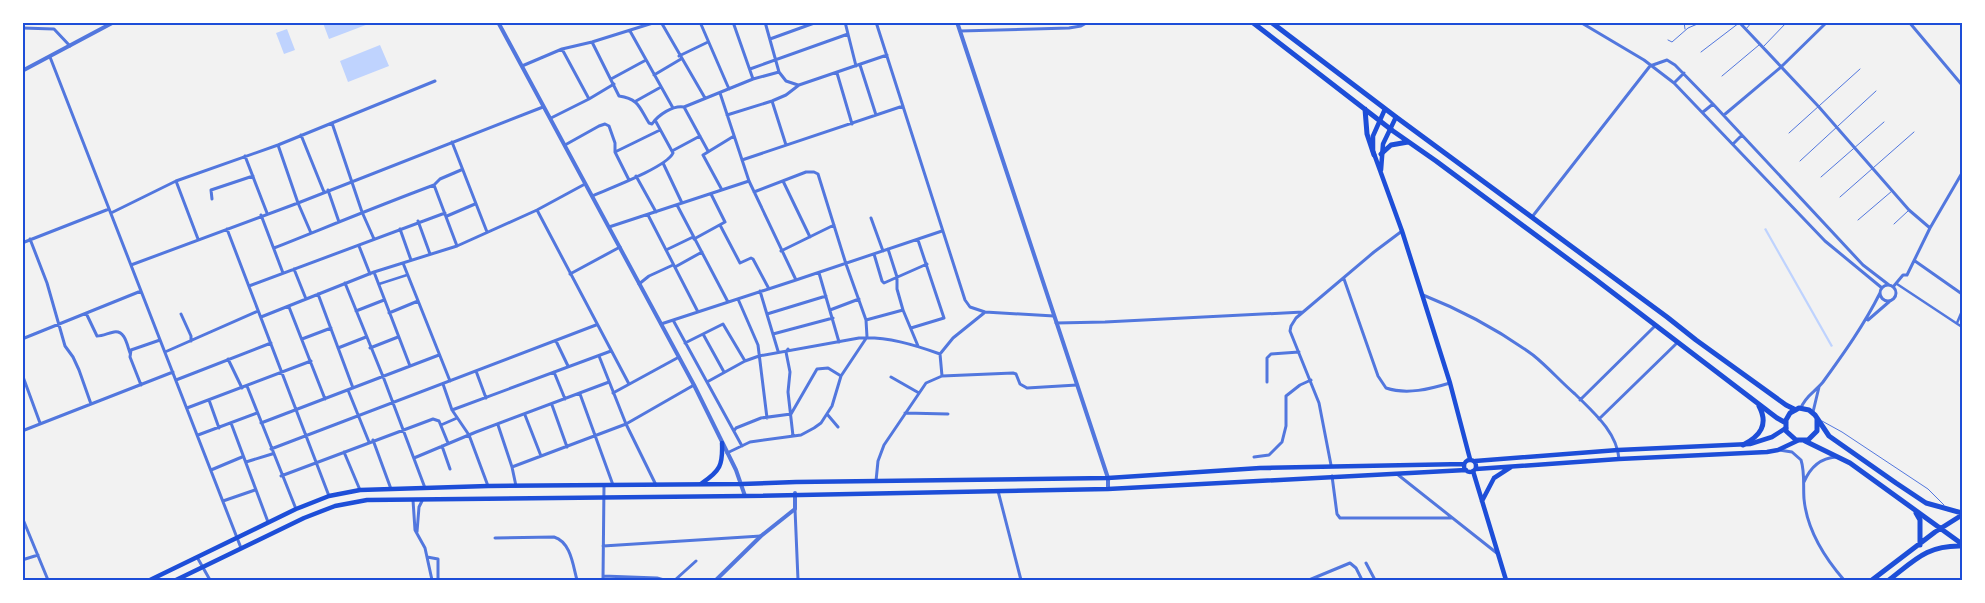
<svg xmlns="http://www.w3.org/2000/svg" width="1985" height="603" font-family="Signika,sans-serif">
	<rect width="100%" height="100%" fill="#f2f2f2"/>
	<path fill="#bfd3fe" d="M323,23H371L329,39Z
		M287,29L295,50L284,54L276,33Z
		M380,45L389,66L348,82L340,61Z
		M1766,228L1833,346L1831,347L1764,229Z"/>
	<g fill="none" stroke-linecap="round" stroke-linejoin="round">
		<path stroke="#5277de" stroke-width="1" d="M1684,22L1685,29
			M1746,29L1752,22
			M1668,40L1672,42L1688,28L1702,22
			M1763,47L1787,22
			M1701,52L1739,23
			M1722,76L1759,45
			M1789,133L1860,69
			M1800,161L1876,91
			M1821,177L1884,122
			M1840,197L1914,132
			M1858,220L1892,191
			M1894,224L1908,211
			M1822,421L1842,432L1928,489L1944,505"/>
		<path stroke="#5277de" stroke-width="2.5" d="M379,284L407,275
			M1897,284L1962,327
			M1957,323L1962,311"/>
		<path stroke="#5277de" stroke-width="3" d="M661,22L705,98
			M700,22L729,89
			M733,22L753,79
			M765,22L779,72L786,81L798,85
			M845,22L856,66
			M876,22L965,300L970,307L985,312L1054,316
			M1580,22L1644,60L1674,83L1825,241L1882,288
			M1739,22L1819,107L1909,210L1930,228
			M1909,22L1962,85
			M22,28L54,29L70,46
			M630,31L673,108
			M960,31L1069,28L1081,26L1088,22
			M770,39L817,22
			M592,42L619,96C639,99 639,107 649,123L652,124C658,115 673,105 684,107L753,79L779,72
			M562,49L589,99
			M679,56L708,42
			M50,57L241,548
			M860,65L876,115
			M522,66L562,49L592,42L656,22
			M750,69L848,34
			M837,73L852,124
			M654,75L681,59
			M611,79L646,60
			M1674,83L1684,73
			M720,93L749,181L796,280
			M636,101L661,87
			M772,101L786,145
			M684,107L708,151
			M1703,112L1713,104
			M727,115L772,101L786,95L799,85L887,55
			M1724,115L1781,67L1827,22
			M551,118L589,99L614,84
			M332,123L362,212L374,239
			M301,135L324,192
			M452,142L487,232
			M1733,144L1742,135
			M278,145L298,203L311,233
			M565,145L599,126L605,124L609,126L615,143V152L629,180
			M672,151L700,136
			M615,152L660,130
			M245,156L267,213
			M742,160L903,106
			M663,163L682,203
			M636,176L656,212
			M176,181L198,239
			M783,181L810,237
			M328,190L339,222
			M722,190L703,155L734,136
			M592,196C608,189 667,167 673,153L655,120
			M212,199L211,190L253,176
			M677,205L728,302
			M537,210L629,384
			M111,213L176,181L278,145L435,81
			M261,215L283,273
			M648,215L698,312
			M447,216L475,204
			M1532,217L1650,66L1667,60L1675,65L1713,104L1863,265L1889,285
			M871,218L883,251
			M418,221L430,254
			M720,225L740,263L751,258L753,259L769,289
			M609,227L749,181
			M227,229L329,496
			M400,229L411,260
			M30,239L47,283L65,346L73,357L79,370L91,404
			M694,239L725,222L711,194
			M22,243L109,209
			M359,246L370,274
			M457,246L434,185L440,179L461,170
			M274,248C327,227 380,205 434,185
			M888,249L897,277V289L903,310L918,346
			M666,250L693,237
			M781,251L834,225
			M874,254L882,281L884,283L927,264
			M1915,261L1962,294
			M403,263L450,381
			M131,265L298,203L543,107
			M675,267L702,252
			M294,269L306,299
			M374,272L410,366
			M819,273L839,342
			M570,274L620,247
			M1344,279L1378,376L1386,388C1407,395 1430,389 1450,383
			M345,283L384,379L425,488
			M639,284L649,276L673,265
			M1880 293a8 8 0 1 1 16 0a8 8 0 1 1-16 0Z
			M249,286L445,213
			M1893,287L1903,275H1907L1930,228L1962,173
			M760,291L778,351
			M318,294L353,388
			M1423,295C1461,310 1500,331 1533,355C1548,367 1561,382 1575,394C1593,412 1617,432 1619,459
			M738,299L758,345L767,418
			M289,307L325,399
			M830,310L859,299
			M356,311L384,300
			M86,313L97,336C103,336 108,333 114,332C125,330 127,345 130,353
			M389,313L418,301
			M181,314L191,336V341
			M767,314L826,296
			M261,317L374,272L457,246L537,210L585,184
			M673,320L742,446
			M866,320L903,310
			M1868,320L1890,301
			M1056,323L1105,322L1303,312
			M661,324L796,280L942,231
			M911,328L944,318L918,240
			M703,334L724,372
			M773,334L833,318
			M22,339L141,291
			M302,339L331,328
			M556,341L568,366
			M685,343L723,324L745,361
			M338,348L366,337
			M370,348L398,337
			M788,349L786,352L790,372L788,392L793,436
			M165,352L258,311
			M599,356L626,424L656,485
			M228,359L242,388
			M476,371L486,398
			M554,372L565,399
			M22,374L40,423
			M942,376L1013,373L1016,374L1020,384L1027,388L1077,385
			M891,377L919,393
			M176,380L271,343
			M707,382L745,361L759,356L859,338C886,336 915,345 940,354L953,338L984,313
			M1267,382V358L1271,354L1299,352
			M443,384L452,410L469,435L488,486
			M141,385L130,357L131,350L160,340
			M247,386L296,509
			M348,390L369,442
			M613,393L679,357
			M580,394L613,485
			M209,400L219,428
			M1580,400L1656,325
			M552,405L567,447
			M187,408L311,361
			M1801,408C1805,396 1816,391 1823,382C1844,353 1864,325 1880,293
			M452,410L611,351
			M1813,412L1819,387
			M905,413L948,414
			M827,414L838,427
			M525,415L541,456
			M1599,419L1678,342
			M231,423L268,522
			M261,423L439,355
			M441,425L457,418
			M498,425L512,467L516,486
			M22,431L173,372
			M734,431L736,428L761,418L791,414L817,369L828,368L841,376
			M198,435L257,413
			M373,440L391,489
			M442,446L450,469
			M271,449L596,325
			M1779,450L1792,452L1801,460C1805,472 1803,486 1804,499C1807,530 1824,557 1844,580
			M344,452L360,490
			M727,453L750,442L801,435L814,428L821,423L832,406L841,376L867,337L866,320L846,264L818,174L814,172H806L754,192
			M1254,457L1269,455L1282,442L1286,426V396L1300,385L1311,380
			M414,458L476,432L609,382
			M246,462L272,454
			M1331,465L1319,403L1290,331L1291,326L1296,318L1374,252L1402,231
			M512,467L626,424L694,385
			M211,470L242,457
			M1397,474L1498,554
			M281,476L433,419L439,421L448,443
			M1332,476L1337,514L1340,518H1451
			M876,481L878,461L884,445L926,383L942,376L940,354
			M1804,482C1810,468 1820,458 1836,457
			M998,491L1021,580
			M413,500L415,530L425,548L432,580
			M223,501L255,490
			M795,509L798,580
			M22,517L48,580
			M417,532L419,507L422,501
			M495,538L554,537C571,542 573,566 577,580
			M603,546L761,536
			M197,557L210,580
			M427,557L438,559V580
			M22,560L38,555
			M1366,563L1375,580
			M603,576L657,578L664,580
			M603,580L604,485
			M675,580L696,561
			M1309,580L1350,563L1356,568L1362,580"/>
		<path stroke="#5277de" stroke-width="4" d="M498,22L694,385L736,470L745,496
			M957,22L1108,478V489
			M22,71L114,22
			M716,580L761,536L795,509V493"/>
		<path stroke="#1d4ed8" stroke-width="4.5" d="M1385,109L1373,136V151L1402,231L1450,383L1470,459
			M1381,170L1383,144L1396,117
			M1464 466a6 6 0 1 1 12 0a6 6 0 1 1-12 0Z
			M1475,461L1618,450L1750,444L1772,437L1786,428
			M1476,469L1619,459L1767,452L1778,450L1797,441
			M1473,471L1506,580
			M702,483C720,471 723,465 722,443
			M1482,501L1494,478L1511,467
			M150,580L296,509L329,496L360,490L488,486L742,484L796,482L1108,478L1260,468L1464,464
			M176,580L304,518L335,506L367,500L745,496L1108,489L1466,470"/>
		<path stroke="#1d4ed8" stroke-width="5" d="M1252,22L1393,131L1436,161L1595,279L1777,418L1786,423
			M1271,22L1396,117L1667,317L1696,340L1786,405L1796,410
			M1365,109L1367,134L1374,155
			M1381,154L1391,145L1408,142
			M1817,419V431L1808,440H1796L1786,431V420L1790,413L1799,408L1809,410L1815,415L1829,436L1896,483L1926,503L1962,513
			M1805,441L1850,463L1962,544
			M1743,445C1760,436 1769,425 1759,406
			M1916,513L1920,520V545
			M1872,580L1935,532L1962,515
			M1889,580C1915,560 1927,545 1962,546"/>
	</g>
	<rect width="1985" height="603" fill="none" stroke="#ffffff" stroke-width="48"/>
	<rect x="24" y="24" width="1937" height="555" fill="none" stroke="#1d4ed8" stroke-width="2"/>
</svg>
